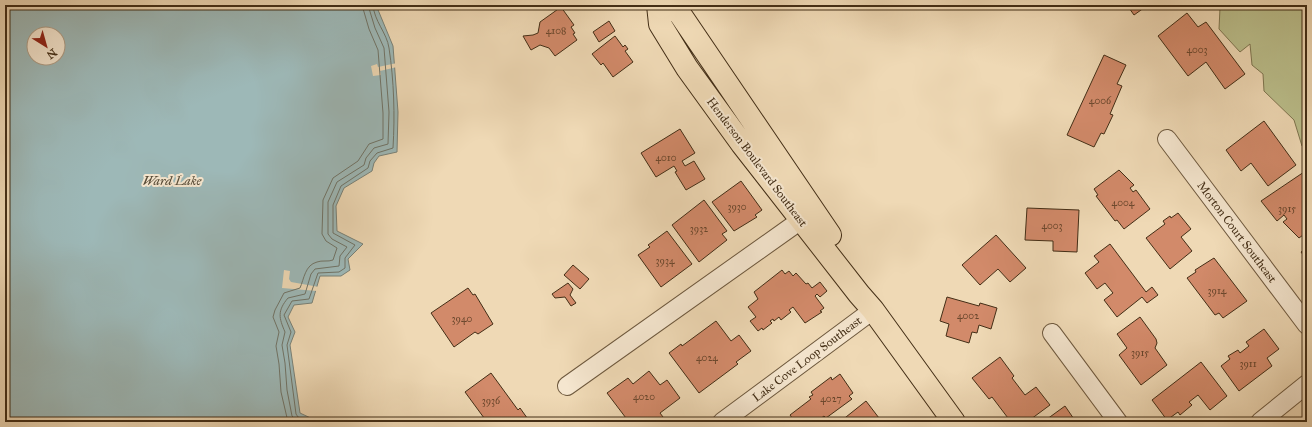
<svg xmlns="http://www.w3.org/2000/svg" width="1312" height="427" font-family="'IM FELL Great Primer',serif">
	<rect width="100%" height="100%" fill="#efd9b5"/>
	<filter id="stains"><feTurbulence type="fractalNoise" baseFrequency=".005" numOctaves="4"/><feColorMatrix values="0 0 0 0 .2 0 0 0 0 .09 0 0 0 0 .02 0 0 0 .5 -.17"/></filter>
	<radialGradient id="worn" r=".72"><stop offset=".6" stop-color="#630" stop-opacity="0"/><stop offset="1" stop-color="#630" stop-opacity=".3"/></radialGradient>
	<path fill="#bbbf8c" stroke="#7f7651" d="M1217,5H1307V149L1302,146L1294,120L1264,91L1263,74L1252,65L1250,44L1240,52L1219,29L1220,8Z"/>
	<path fill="#9db8b7" stroke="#798177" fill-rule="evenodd" d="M5,5H376L393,46L398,112L397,152L379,156L374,163L372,171L344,188L336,206L337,231L363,244L348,259L350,270L341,276H320L312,303L294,305L288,317L295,332L290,345L300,413L319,422H5ZM34,34H58V58H34Z"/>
	<path fill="#efd9b5" d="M397,63V67L380,71L381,75L373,76L371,66L377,64L378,67Z
		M284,270L290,271L289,279L291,282L319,287L317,291L282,288Z"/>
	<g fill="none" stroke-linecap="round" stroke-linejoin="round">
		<path stroke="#707366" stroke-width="1" d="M288,422L281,392L279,364L276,346L279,332L273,317L275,310L284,293L300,288C304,279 305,265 317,262C322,260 328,262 333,260L337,248L326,241L322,234L323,200L333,178L358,161L369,144L383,139V113L378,50L369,29L362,5
			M298,422L292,416L287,390L285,363L282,345L285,332C279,318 277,311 288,298L305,294L311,274L315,269L339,266L340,256L347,247L332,239L328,234V202L337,182L364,165L366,158L374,148L388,144L389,112L384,48L375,28L368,5
			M309,422L298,417L296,414L287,345L291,332L284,315L292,301L309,299L318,273L339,272L345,268V258L355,245L333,233V205L341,186L368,168L370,161L377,153L393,148C395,115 394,81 389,48C387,33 374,21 373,5"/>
	</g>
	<path fill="#d28a6a" stroke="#432e16" d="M1127,5H1148L1134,15Z
		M561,7L574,25L571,27L575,33L573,34L577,40L555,56L549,48L540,45L531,50L523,36L533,35L538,33L540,22Z
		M1187,13L1198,27L1206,22L1245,74L1225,89L1206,62L1188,76L1158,36Z
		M609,21L615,31L599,42L593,32Z
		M615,36L623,47L625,45L628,49L625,51L633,62L613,77L603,63L601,65L592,54Z
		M1104,55L1126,65L1117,84L1122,86L1110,114L1113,115L1104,134L1101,133L1094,147L1067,135Z
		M1264,121L1296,165L1268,186L1251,163L1241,171L1226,150Z
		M680,129L695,153L682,161L685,166L694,161L705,179L686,190L675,172L677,171L674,166L656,177L641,153Z
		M1119,170L1134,185L1130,188L1133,192L1136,190L1150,209L1124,229L1117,220L1115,221L1096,196L1098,195L1094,189Z
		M1304,172L1307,176V182L1304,185L1307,189V232L1299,238L1283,222L1287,219L1284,215L1277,221L1261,201Z
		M741,181L762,210L755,215L757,217L734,231L712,202Z
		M704,200L727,231L722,234L727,240L699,262L672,225Z
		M1027,208L1079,210L1077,252L1053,251V241L1025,240Z
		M1178,213L1191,229L1181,237L1192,251L1170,269L1146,238L1165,224L1163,221L1170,216L1171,218Z
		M667,231L692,264L661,287L638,255L650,247L648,245Z
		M996,235L1026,268L1010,282L998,269L980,285L962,265Z
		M1110,244L1146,292L1152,287L1158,295L1147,303L1142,297L1117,317L1104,300L1113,293L1105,283L1097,289L1085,273L1099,262L1094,256Z
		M1307,248V260L1301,252Z
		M1214,258L1247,301L1223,318L1219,313L1215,315L1187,278L1196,272L1195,270Z
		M573,265L589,279L580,289L564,275Z
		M782,270L785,274L789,271L793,276L796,273L806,284L808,283L812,288L820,282L827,291L820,297L817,294L815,296L824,308L820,311L822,312L805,323L793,307L789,310L791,312L781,320L779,317L774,321L773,319L770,321L772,323L763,330L762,328L758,331L750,321L756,317L748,307L758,299L754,292Z
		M568,283L573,289L570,295L576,303L571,306L565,297L555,298L552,294Z
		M468,288L473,295L475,294L493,324L478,334L475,332L454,347L431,313Z
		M947,297L979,306L980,303L997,308L991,329L979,325L977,333L972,332L969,343L946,336L949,324L940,321Z
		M1140,317L1156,339L1157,343L1155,348L1167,365L1141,385L1119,355L1127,348L1117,334Z
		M716,321L731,341L739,335L751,351L736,362L738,364L699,393L669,353L681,344L682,346Z
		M1264,329L1279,349L1267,358L1272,366L1239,391L1221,366L1230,359L1228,356L1238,350L1240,353L1249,346L1246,342Z
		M1000,357L1014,376L1012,378L1025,395L1036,387L1050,405L1027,422H1011L992,397L989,399L972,378Z
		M1201,362L1227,396L1210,410L1198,395L1189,402L1192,405L1180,415L1178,412L1167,420L1152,400Z
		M649,371L660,385L667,380L680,398L660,413L663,417L657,422H629L607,393L628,378L633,384Z
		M491,373L518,410L520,408L530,422H487L465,392Z
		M840,374L853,393L849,396L852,399L826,418L824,416L816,422H795L790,415L811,399L809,397L813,395L811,392L831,377L832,380Z
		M866,401L879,418L874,422H842L841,421Z
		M1065,406L1076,422H1043Z"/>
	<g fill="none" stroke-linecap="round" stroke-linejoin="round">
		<defs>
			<path id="minor" d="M1167,139L1307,325
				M1052,333L1118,422
				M567,386L801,220
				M722,422L873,310
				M1260,422L1307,384"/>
			<path id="major" d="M658,5L660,24L687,68L742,144L859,294L873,310L954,422
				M670,5L680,14L830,235"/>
		</defs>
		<use href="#minor" stroke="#6e593e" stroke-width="20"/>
		<use href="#major" stroke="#432e16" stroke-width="24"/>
		<use href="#minor" stroke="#f5e6cf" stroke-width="18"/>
		<use href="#major" stroke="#efd9b5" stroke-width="22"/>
	</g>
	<g text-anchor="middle" stroke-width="4" stroke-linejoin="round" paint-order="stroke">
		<g font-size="10" fill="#67452b">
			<text x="556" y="34">4108</text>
			<text x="1197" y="53">4003</text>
			<text x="1100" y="104">4006</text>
			<text x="666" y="161">4010</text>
			<text x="1123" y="206">4004</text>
			<text x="737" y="210">3930</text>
			<text x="1287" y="212">3915</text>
			<text x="1052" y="229">4003</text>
			<text x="699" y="232">3932</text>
			<text x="665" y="264">3934</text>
			<text x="1217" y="294">3914</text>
			<text x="968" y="319">4002</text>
			<text x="462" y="322">3940</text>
			<text x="1140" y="356">3915</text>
			<text x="707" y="361">4024</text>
			<text x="1248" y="367">3911</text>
			<text x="644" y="400">4020</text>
			<text x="831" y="402">4027</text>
			<text x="491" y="404">3936</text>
		</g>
		<g font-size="12" fill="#432e16" stroke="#f5e6cf">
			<text transform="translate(757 162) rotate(53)" y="4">Henderson Boulevard Southeast</text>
			<text transform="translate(1237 232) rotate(53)" y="4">Morton Court Southeast</text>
			<text transform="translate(807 359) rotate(-37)" y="4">Lake Cove Loop Southeast</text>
		</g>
		<g font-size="13" font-style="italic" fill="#554a36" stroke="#f5e6cf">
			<text x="172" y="185">Ward Lake</text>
		</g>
	</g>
	<rect width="1312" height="427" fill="none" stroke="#efd9b5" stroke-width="20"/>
	<rect x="6" y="6" width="1300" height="415" fill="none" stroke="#432e16" stroke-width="2"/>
	<rect x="10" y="10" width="1292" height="407" fill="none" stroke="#432e16"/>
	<g transform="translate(46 46) rotate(143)"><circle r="19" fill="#f5e6cf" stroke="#ae9c85"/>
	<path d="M0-3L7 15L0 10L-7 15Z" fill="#8f2418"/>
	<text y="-6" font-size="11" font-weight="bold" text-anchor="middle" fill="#432e16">N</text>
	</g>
	<rect width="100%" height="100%" filter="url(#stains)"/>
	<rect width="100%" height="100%" fill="url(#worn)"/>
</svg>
